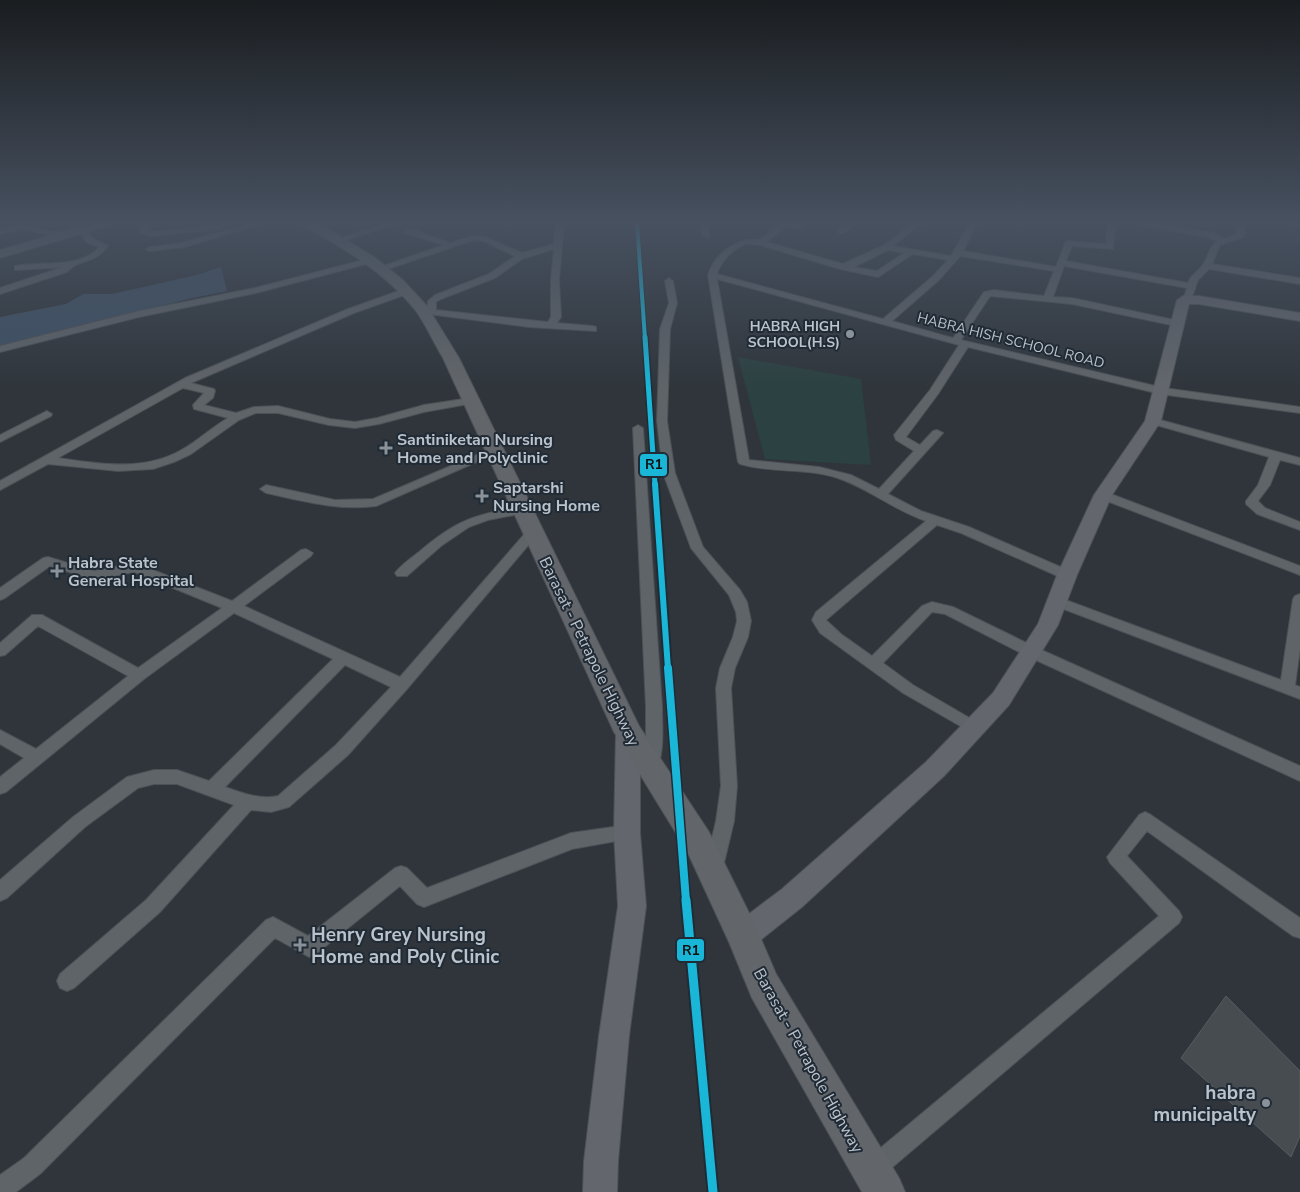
<svg xmlns="http://www.w3.org/2000/svg" width="1300" height="1192" font-family="'Nunito Sans',sans-serif">
	<rect width="100%" height="100%" fill="#2f353b"/>
	<path fill="#2c4142" d="M738,357L861,379L871,465L765,459Z"/>
	<path fill="#3e5165" d="M221,267L227,291L188,299L0,348V317L66,304L83,294H112L197,275Z"/>
	<path fill="#474c51" stroke="#575c63" d="M1226,996L1300,1071V1136L1291,1157L1181,1058Z"/>
	<g fill="none" stroke-linecap="round" stroke-linejoin="round">
		<defs>
			<path id="minor" d="M141,222H149L148,230L153,232L220,225L224,227L220,229L152,236L141,233Z
				M257,222H268L185,247L150,251L146,249L150,247L181,243Z
				M390,222H401L341,242L334,240Z
				M556,222H564L559,280L561,317L557,323L593,326L596,327V331L529,327L420,313V309H427L428,301L435,295L489,274L515,256L483,241L474,240L385,270L378,268L443,245L405,233V229H411L450,243L473,236L485,237L522,253L554,244ZM554,249L551,280V317L548,322L436,310V302L441,299L495,278L522,259Z
				M701,222H709V237L702,235Z
				M801,222H809L799,229L785,227L767,242L843,264L884,245L915,222H923L893,246L951,256L970,222H978L963,251L1056,267L1066,241L1106,244L1108,222H1116L1113,249L1072,246L1066,261L1188,283C1191,274 1200,271 1204,263C1208,256 1210,245 1217,241L1208,237L1136,224L1132,222L1162,224V222H1170V225L1213,233L1224,239L1237,234V222H1245L1244,237L1220,245L1212,264L1300,278V284L1209,269L1198,280L1191,300L1187,303L1183,300L1187,288L1064,266L1053,297L1072,298L1179,321V325L1176,326L1072,304L990,296L961,340L1164,388L1300,407V413L1160,394L968,347L938,394L906,437L920,445L933,431L937,430L943,433L888,494L921,511L969,527L1072,572L1074,575L1072,578H1062L961,533L937,525L826,620L841,634L872,656L922,606L932,602L953,607L1037,648L1300,766V781L1027,656L945,614L932,612L883,663L913,685L980,724L982,728L980,732L974,734L903,693L820,633L812,620L816,612L926,521C896,511 872,491 843,480C811,467 773,474 740,464L738,462L708,275C715,253 737,237 759,240L780,223L797,225ZM748,244L760,245L840,269L878,277L913,254L948,260L933,276L883,319L717,274C721,261 735,246 748,244ZM888,250L904,253L877,271L854,267ZM960,256L1054,271L1044,296L994,290L984,292L953,338L892,321L939,280ZM717,279L959,345L930,390L894,435L896,440L914,451L879,489L851,475L819,467L749,460Z
				M849,222H858L844,233H838V229Z
				M1287,222H1300V225L1288,224Z
				M22,225L65,234L66,236L62,238L22,229L0,234V230Z
				M79,227H85L92,238L108,246C93,266 81,257 67,272L0,294V288L63,267L18,270H15V266C41,261 81,269 99,247L86,242L78,229Z
				M371,258H374V262L256,293L139,317L0,352V346L139,311L255,288Z
				M669,278L673,281L677,303L670,329L667,421L675,473L703,547L740,590L747,602L751,621L748,637L735,668L731,688L737,786L734,821L723,867L720,873L714,875L708,873L705,867L716,821L721,786L716,688L720,668L733,637L737,621L736,612L729,595L691,548L663,473L657,421L660,329L669,303L665,281Z
				M407,288L410,289V293L354,313L191,383L214,389L215,391L213,398L204,405L236,413L254,407L278,406L330,419L355,422L377,418L424,405L470,398L474,399L475,401L474,403L424,412L379,424L355,428L329,425L278,413H256L239,420L191,454L174,462L153,469L118,471L48,464L0,490V481L185,378L348,309ZM183,388L204,393L193,405L194,409L228,418C212,427 199,440 183,449C145,472 100,464 58,458Z
				M47,411L52,414L51,416L0,442V435Z
				M1153,418L1300,458V465L1280,460L1270,485L1258,501L1265,508L1300,522V530L1257,514L1246,504V501L1258,485L1269,457L1149,423L1148,421Z
				M638,425L643,428L662,707C662,727 665,752 656,771L650,773L644,771L642,766L646,745V707L633,428Z
				M493,448L497,449L499,451L497,453L376,506C338,511 303,501 266,493L260,489L266,485L335,500L373,499Z
				M1103,491L1300,566V575L1099,498L1097,495Z
				M521,506L527,510L525,513L488,520L469,527L441,546L407,576H397L395,573C401,565 411,558 419,552C456,520 474,515 521,506Z
				M532,529L536,530L538,533L536,536L407,689L348,755L289,807L271,812L251,810L160,912L74,988L67,991L60,988L57,981L60,974L146,900L234,805L177,784H154L138,788L85,827L7,898L0,901V880L73,817L127,777L154,770H177L209,781L333,659L234,613L144,679L6,792L0,794V777L24,758L0,744V730L36,749L128,676L38,626L5,655L0,656V643L32,615H42L138,668L222,608L134,572L94,580L50,566L5,598L0,600V588L43,558L48,557L94,571L135,563L232,601L301,550L306,549L313,553L311,556L244,606L400,677L528,530ZM345,665L391,687L336,745L278,796C260,800 242,793 225,787Z
				M1300,594V649L1295,685L1300,687V699L1053,605L1051,602L1053,599H1063L1281,680L1293,599L1295,596Z
				M1145,812L1151,815L1300,918V938L1293,936L1147,831L1127,856L1179,911L1182,917L1179,923L882,1176L874,1180L866,1176L862,1168L866,1160L1159,916L1110,863L1107,857L1139,815Z
				M627,825L633,828L636,833L633,838L572,849L424,907L417,904L400,886L316,954L309,957L275,938L40,1174L16,1192H0V1175L24,1158L266,920L273,917L308,936L395,868L401,866L407,868L427,888L571,833Z"/>
			<path id="secondary" d="M1183,296H1199L1300,313V321L1199,304H1189L1161,421L1112,495L1077,575L1058,625L1009,705L944,776L802,907L753,946L743,950L733,946L729,936L733,926L782,889L926,762L993,693L1038,624L1057,575L1094,495L1145,421L1177,300Z
				M628,723L636,725L640,732V833L646,906L629,1036L618,1161L617,1192H583L584,1161L599,1036L618,906L614,833L616,732L620,725Z"/>
			<path id="primary" d="M95,222H113L111,225L0,258V250Z"/>
			<path id="trunk" d="M301,222H316L327,228L374,257L402,279L427,306L459,358L639,726L709,832L755,925L776,974L899,1178L905,1192H862L752,998L729,942L687,851L614,732L443,358C434,343 426,325 416,311C386,273 344,248 302,225Z"/>
		</defs>
		<use href="#minor" stroke="#4c5156" stroke-width="2"/>
		<use href="#secondary" stroke="#4c5156" stroke-width="2"/>
		<use href="#primary" stroke="#4c5258" stroke-width="2"/>
		<use href="#trunk" stroke="#4b5157" stroke-width="2"/>
		<use href="#minor" fill="#5f6469" fill-rule="evenodd"/>
		<use href="#secondary" fill="#63676d" fill-rule="evenodd"/>
		<use href="#primary" fill="#61656b" fill-rule="evenodd"/>
		<use href="#trunk" fill="#62666a" fill-rule="evenodd"/>
		<defs>
			<path id="rail-1-far4" d="M637,222L645,339"/>
			<path id="rail-1-far3" d="M645,337L655,485"/>
			<path id="rail-1-far2" d="M655,484L668,669"/>
			<path id="rail-1-far1" d="M668,668L686,901"/>
			<path id="rail-1" d="M686,900L713,1192"/>
		</defs>
		<use href="#rail-1-far4" stroke="#212b36" stroke-width="6"/>
		<use href="#rail-1-far3" stroke="#212b36" stroke-width="8"/>
		<use href="#rail-1-far2" stroke="#212b36" stroke-width="10"/>
		<use href="#rail-1-far1" stroke="#212b36" stroke-width="11"/>
		<use href="#rail-1" stroke="#212b36" stroke-width="13"/>
		<use href="#rail-1-far4" stroke="#1ab6d8" stroke-width="4"/>
		<use href="#rail-1-far3" stroke="#1ab6d8" stroke-width="5"/>
		<use href="#rail-1-far2" stroke="#1ab6d8" stroke-width="6"/>
		<use href="#rail-1-far1" stroke="#1ab6d8" stroke-width="8"/>
		<use href="#rail-1" stroke="#1ab6d8" stroke-width="9"/>
	</g>
	<linearGradient id="sky" x2="0" y2="1"><stop stop-color="#1a1d20"/><stop offset="0.57" stop-color="#475160"/><stop offset="1" stop-color="#475160" stop-opacity="0"/></linearGradient>
	<rect width="1300" height="389" fill="url(#sky)"/>
	<g fill="#899199" stroke="#212b36" stroke-width="2">
		<circle cx="850" cy="334" r="5"/>
		<path d="M383.5 440.5h5v5h5v5h-5v5h-5v-5h-5v-5h5z"/>
		<path d="M479.5 488.5h5v5h5v5h-5v5h-5v-5h-5v-5h5z"/>
		<path d="M54.5 563.5h5v5h5v5h-5v5h-5v-5h-5v-5h5z"/>
		<path d="M297.5 937.5h5v5h5v5h-5v5h-5v-5h-5v-5h5z"/>
		<circle cx="1266" cy="1103" r="5"/>
	</g>
	<g text-anchor="middle" stroke-width="4" stroke-linejoin="round" paint-order="stroke">
		<g font-size="14" font-weight="bold" fill="#bac2cb" stroke="#212b36" text-anchor="end">
			<text x="840" y="331">HABRA HIGH<tspan x="840" dy="16">SCHOOL(H.S)</tspan></text>
		</g>
		<g font-size="14" fill="#bac2cb" stroke="#212b36">
			<text transform="translate(1011 340) rotate(14)" y="5">HABRA HISH SCHOOL ROAD</text>
		</g>
		<g font-size="16" font-weight="bold" fill="#bac2cb" stroke="#212b36" text-anchor="start">
			<text x="397" y="445">Santiniketan Nursing<tspan x="397" dy="18">Home and Polyclinic</tspan></text>
			<text x="493" y="493">Saptarshi<tspan x="493" dy="18">Nursing Home</tspan></text>
			<text x="68" y="568">Habra State<tspan x="68" dy="18">General Hospital</tspan></text>
		</g>
		<g font-size="16" fill="#bac2cb" stroke="#212b36">
			<text transform="translate(590 651) rotate(64)" y="6">Barasat - Petrapole Highway</text>
			<text transform="translate(809 1060) rotate(61)" y="6">Barasat - Petrapole Highway</text>
		</g>
		<g font-size="19" font-weight="bold" fill="#bac2cb" stroke="#212b36" text-anchor="start">
			<text x="311" y="941">Henry Grey Nursing<tspan x="311" dy="22">Home and Poly Clinic</tspan></text>
			<text x="1256" y="1099" text-anchor="end">habra<tspan x="1256" dy="22">municipalty</tspan></text>
		</g>
	</g>
	<g stroke="#212b36" stroke-width="2">
		<rect x="639" y="453" width="29" height="24" rx="5" fill="#1ab6d8"/>
		<rect x="676" y="938" width="29" height="24" rx="5" fill="#1ab6d8"/>
	</g>
	<g font-size="14" text-anchor="middle" font-weight="bold" fill="#111">
		<text x="654" y="469">R1</text>
		<text x="691" y="955">R1</text>
	</g>
</svg>
